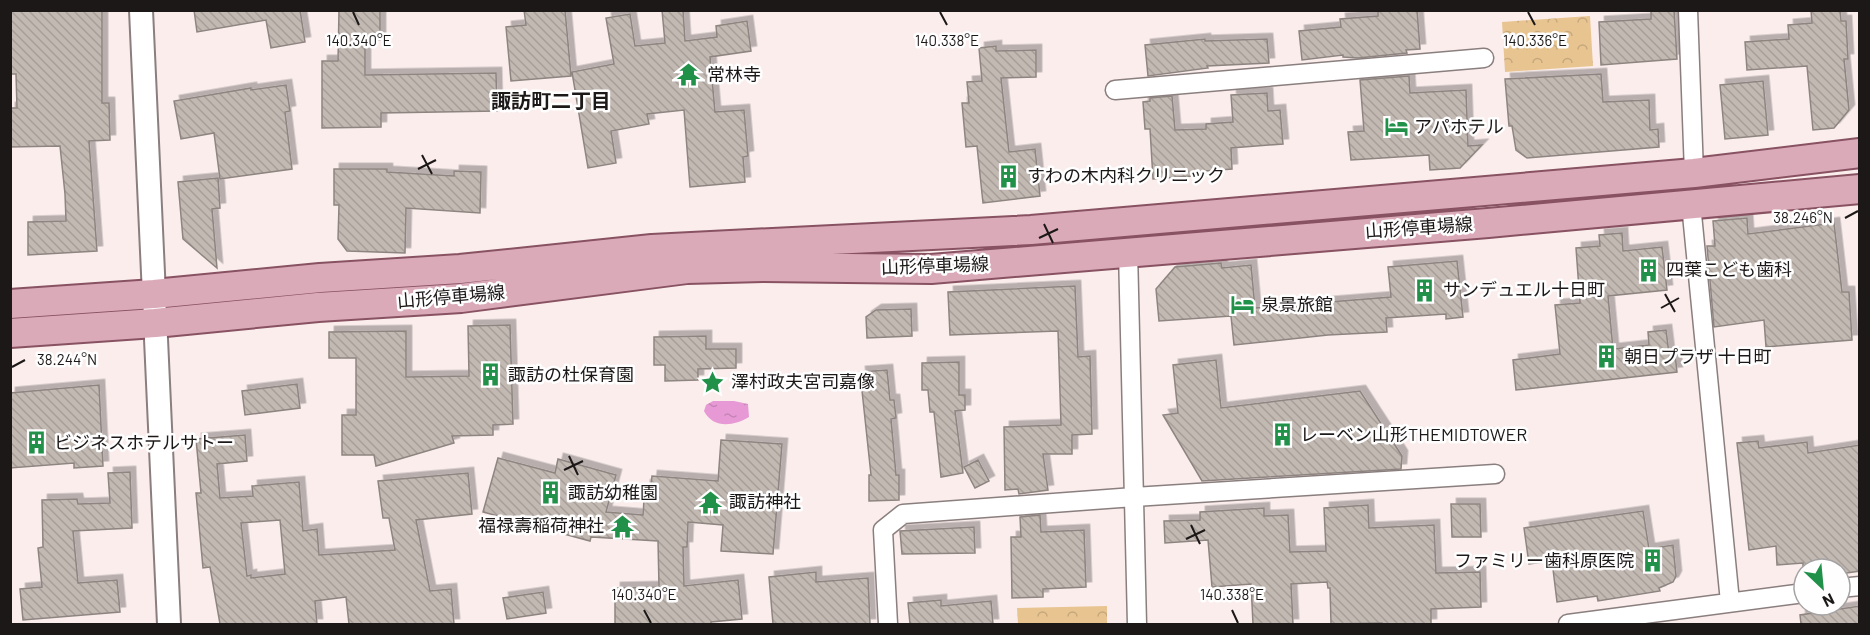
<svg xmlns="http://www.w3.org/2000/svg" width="1870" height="635" font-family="Barlow,'Noto Sans JP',sans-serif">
	<defs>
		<pattern id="park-crowns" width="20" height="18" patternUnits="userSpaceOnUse" patternTransform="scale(1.5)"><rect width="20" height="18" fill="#e8c491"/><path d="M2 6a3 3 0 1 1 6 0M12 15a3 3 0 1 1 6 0" fill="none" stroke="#c6a87c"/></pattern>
		<pattern id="water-ripples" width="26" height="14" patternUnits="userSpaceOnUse" patternTransform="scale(1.5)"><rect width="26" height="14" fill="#e799d5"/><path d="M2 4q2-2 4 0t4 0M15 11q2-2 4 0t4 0" fill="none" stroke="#c683b6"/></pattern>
		<pattern id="building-back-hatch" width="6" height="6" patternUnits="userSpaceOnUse" patternTransform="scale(1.5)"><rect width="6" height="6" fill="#c3b9b3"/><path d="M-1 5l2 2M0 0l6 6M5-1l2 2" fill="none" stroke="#a79e99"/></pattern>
		<filter id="shadow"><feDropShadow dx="5.5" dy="-5.5" stdDeviation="0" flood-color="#0004"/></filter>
	</defs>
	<rect width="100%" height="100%" fill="#faedec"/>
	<path fill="url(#park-crowns)" d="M1590,16L1593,66L1505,72L1502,22Z
		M1107,606V624H1018L1017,608Z"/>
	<path fill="url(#water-ripples)" d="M713,401H734L748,404L749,417C734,426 713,429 704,411L706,405Z"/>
	<path fill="url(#building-back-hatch)" stroke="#8e8580" stroke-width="1.5" fill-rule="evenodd" filter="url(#shadow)" d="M10,10H102V103H109L110,140L89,141L97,251L28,255V222L66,221L65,194L60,146L10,147V108H17L16,74H11Z
		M194,10H300L305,42L271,48L266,20L197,32Z
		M339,10H380V40H365V75L496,73L497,111L381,113V127L322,128V61H338Z
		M524,10H565L571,76L511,81L506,27L526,25Z
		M662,10H683L685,41L717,37L716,26L747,21L751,51L710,57L715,112L744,110L748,156L743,157L745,182L690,187L684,110L647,114L649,124L611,131L616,163L588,168L572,72L614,64L606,18L630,14L635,46L665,43Z
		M1378,10H1417L1420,49L1406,50L1407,53L1358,58L1343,57V55L1302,60L1299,31L1341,27L1340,19L1378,16Z
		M1674,10L1677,59L1601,65L1599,22L1651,19V11Z
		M1811,10H1840L1841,21H1846L1848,59H1844L1849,110L1834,128L1813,130L1807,66L1747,70L1745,42L1789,39L1788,25L1812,23Z
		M1205,39V41L1267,39L1269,63L1207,66L1208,68L1148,76L1145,45Z
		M996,46V51L1036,50V77L1001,78L1009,152L1035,149L1040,196L983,203L977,146L966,147L962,103H969L967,82L982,81L979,48Z
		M1601,74L1603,102L1649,100L1650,130L1658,129L1659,147L1527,158L1516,150L1512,126H1509L1505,79Z
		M1409,76L1410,93L1466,90L1468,146L1482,145L1460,168L1430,170L1429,155L1351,160L1348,132L1364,131L1360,80Z
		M1763,81L1768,135L1725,139L1720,85Z
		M286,85L290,111L285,112L292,169L220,179L214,133L181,139L174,101L251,88V90Z
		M1267,93L1268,111L1280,110L1283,144L1231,148L1232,169L1191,172L1192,176L1153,179L1150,129H1145L1143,102L1150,101V98L1172,96L1175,130L1206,129V124L1233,122L1231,95Z
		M334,169H387V172L454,176V171L481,172L480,213L406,208L405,253L347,251L338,239L339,205H334Z
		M218,178L220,208L212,209L217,268L183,239L178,182Z
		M1747,218L1748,234L1834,223L1842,292H1849L1852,340L1766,347L1764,320L1714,327L1707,246H1715L1713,221Z
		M1622,233L1623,251L1662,247L1667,290L1608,296L1613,349L1649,345L1648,332L1666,330L1669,354H1675L1677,372L1516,390L1513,360L1560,354L1555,305L1580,303L1576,248L1600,246L1599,235Z
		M1457,261L1463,317L1446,319V314L1386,318L1387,332L1328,335L1234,345L1231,316L1159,321L1156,289L1175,267L1221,263L1222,268L1251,265L1255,308L1391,297L1388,267Z
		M1075,286L1078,357L1090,356L1092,434L1072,435V454H1043L1048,490L1019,494L1018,489L1005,490L1004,427L1061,425L1058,331L950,335L948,292Z
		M911,309L912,336L867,338L866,317L876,310Z
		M510,325L513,424L493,425V435L452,436L454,443L376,466L374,455H342V415H356V358H329V332L406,331V377L469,376L468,326Z
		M706,336V349H736V368L698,369V380L665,381V365H654V337Z
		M1216,360L1221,408L1360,391L1402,456L1401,469L1202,481L1163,415L1178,413L1173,365Z
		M959,362V395H965V410L955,411L963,473L941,477L934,412H930L928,390H922V363Z
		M887,370L890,400H894L896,418L891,419L896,475H899V500L869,501V475H871L860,372Z
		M297,384L300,408L245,415L242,391Z
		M99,385L103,466L74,468V463L10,468V393Z
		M245,435L247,461L217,464L220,498L253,496L252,486L299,482L303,531L317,529L319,555L395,550L389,518H383L378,481L468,473L472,514L416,520L430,591L451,589L454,624H349L346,597L315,601L317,624H220L210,567L203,568L196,493H201L196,439ZM280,520L285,574L251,578V575L247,576L241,523Z
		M721,440L782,444L773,554L721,551L723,525L688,522L687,547H683L684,586L738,580L742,619L711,622V624H615V588L659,587L658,541L591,537L590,541L483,512L498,458L555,473L558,459L616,475L606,512L643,515L645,485H651L652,476L718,481Z
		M1758,441L1759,448L1807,442L1808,453L1860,445V571L1840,574V569H1803V563L1777,565L1776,546L1749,550L1737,443Z
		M978,460L989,481L975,488L964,467Z
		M130,472L132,528L73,531L78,583L117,580L120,612L23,620L20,589L42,587L38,548L43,547L42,500L77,499L78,504L110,503L108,473Z
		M1451,504H1480L1481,537H1452Z
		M1368,505L1369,528L1434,525L1436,573L1480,572L1481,607L1431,609V624H1382V623L1331,624L1330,588H1328L1327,582L1291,584L1293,624H1253L1251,584L1212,587L1208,540L1165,543L1164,521L1200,520V512L1264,508V516L1288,515L1290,552L1326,551L1324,508Z
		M1643,511L1649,549L1673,545L1676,576L1673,582L1659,588L1660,591L1598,601L1597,596L1557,602L1552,561L1529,564L1524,528Z
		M1040,515L1041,532L1084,530L1086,587L1043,589V597L1012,598L1011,537H1021L1020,517Z
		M974,527L975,553L902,554L900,531Z
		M816,572V582L868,578L870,624H773L769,577Z
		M543,592L546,613L507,619L503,598Z
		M941,600V606L991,601L993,624H910L908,603Z
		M1860,606V624H1801L1800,615Z"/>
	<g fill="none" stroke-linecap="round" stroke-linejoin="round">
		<defs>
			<path id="minor" d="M1688,10L1694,173
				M1115,90L1484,58
				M1691,204L1730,602
				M1128,251L1137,624
				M1840,588L1860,586
				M888,624L883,530L903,514L1134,497L1495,474
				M1568,624L1804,593"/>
			<path id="tertiary" d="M141,10L169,624"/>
			<path id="primary" d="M10,304L154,294L320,278L460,269L652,249L1031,230L1694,173L1860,153
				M10,333L155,323L318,307L461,298L687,269L763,267L931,269L1488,223L1860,189"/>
		</defs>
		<use href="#minor" stroke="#8a7f7e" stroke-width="21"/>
		<use href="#tertiary" stroke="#8a7f7e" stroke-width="26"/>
		<use href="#primary" stroke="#885262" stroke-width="32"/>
		<use href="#minor" stroke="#fff" stroke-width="18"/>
		<use href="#tertiary" stroke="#fff" stroke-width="22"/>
		<use href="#primary" stroke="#daaab9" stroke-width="28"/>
	</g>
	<path fill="none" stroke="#1c1817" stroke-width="2" d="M353,12L359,25M940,12L947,25M1528,12L1535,25M422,155L432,174M418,169L436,160M1845,218L1858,211M1044,224L1053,243M1039,238L1058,229M1665,294L1675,312M1661,308L1679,298M12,367L25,360M569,456L578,475M564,470L583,461M1191,525L1200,544M1186,539L1205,530M644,610L651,623M1232,610L1238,623"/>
	<defs>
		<symbol id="temple-bare" viewBox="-9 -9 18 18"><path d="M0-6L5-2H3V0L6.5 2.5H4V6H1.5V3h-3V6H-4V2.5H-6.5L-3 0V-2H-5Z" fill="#21914a" stroke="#fefefe" stroke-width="2.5" paint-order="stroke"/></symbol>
		<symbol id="hotel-bare" viewBox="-9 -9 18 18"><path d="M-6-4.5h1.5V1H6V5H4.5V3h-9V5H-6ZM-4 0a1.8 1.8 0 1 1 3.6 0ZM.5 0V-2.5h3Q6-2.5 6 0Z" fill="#21914a" stroke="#fefefe" stroke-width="2.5" paint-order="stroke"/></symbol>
		<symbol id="building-bare" viewBox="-9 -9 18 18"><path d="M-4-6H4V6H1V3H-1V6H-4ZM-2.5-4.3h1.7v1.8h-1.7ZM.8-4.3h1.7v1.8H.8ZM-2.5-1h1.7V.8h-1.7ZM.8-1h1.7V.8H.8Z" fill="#21914a" stroke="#fefefe" stroke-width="2.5" paint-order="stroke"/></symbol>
		<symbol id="sight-bare" viewBox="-9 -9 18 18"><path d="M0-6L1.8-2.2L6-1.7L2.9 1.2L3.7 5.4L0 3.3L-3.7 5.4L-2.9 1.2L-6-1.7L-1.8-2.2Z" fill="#21914a" stroke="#fefefe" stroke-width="2.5" paint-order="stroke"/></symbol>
	</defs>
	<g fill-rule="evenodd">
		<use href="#temple-bare" x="672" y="58" width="33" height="33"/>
		<use href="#hotel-bare" x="1380" y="110" width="33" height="33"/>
		<use href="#building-bare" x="992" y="160" width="33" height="33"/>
		<use href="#building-bare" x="1632" y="254" width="33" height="33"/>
		<use href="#building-bare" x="1408" y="274" width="33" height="33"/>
		<use href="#hotel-bare" x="1226" y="288" width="33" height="33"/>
		<use href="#building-bare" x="1590" y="340" width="33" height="33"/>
		<use href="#building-bare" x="474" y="358" width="33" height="33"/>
		<use href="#sight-bare" x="696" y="366" width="33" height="33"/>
		<use href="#building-bare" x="1266" y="418" width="33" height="33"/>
		<use href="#building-bare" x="20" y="426" width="33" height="33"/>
		<use href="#building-bare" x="534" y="476" width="33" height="33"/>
		<use href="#temple-bare" x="694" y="486" width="33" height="33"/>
		<use href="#temple-bare" x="606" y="510" width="33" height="33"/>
		<use href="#building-bare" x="1636" y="544" width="33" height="33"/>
	</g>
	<g text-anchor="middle" stroke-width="5" stroke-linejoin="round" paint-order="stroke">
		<g font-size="18" fill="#1c1817" stroke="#fefefe" text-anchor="start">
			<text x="707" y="81">常林寺</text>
			<text x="1414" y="133">アパホテル</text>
			<text x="1027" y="182">すわの木内科クリニック</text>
			<text x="1666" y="276">四葉こども歯科</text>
			<text x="1443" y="296">サンデュエル十日町</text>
			<text x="1261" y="311">泉景旅館</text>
			<text x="1624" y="363">朝日プラザ 十日町</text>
			<text x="508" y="381">諏訪の杜保育園</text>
			<text x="731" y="388">澤村政夫宮司嘉像</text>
			<text x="1300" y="441">レーベン山形THEMIDTOWER</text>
			<text x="54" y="449">ビジネスホテルサトー</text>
			<text x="568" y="499">諏訪幼稚園</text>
			<text x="729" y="508">諏訪神社</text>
			<text x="604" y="532" text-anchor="end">福禄壽稲荷神社</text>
			<text x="1634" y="567" text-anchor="end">ファミリー歯科原医院</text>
		</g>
		<g font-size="18" fill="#1c1817" stroke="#fefefe">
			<text transform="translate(1419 228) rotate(-4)" y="6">山形停車場線</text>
			<text transform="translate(935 266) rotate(-2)" y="6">山形停車場線</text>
			<text transform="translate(451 297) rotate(-5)" y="6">山形停車場線</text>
		</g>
		<g font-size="20" font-weight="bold" fill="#1c1817" stroke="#fefefe">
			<text x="551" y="108">諏訪町二丁目</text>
		</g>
	</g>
	<g font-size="15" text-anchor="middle" fill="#1c1817" stroke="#fefefe" stroke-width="5" stroke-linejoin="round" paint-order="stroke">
		<text x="359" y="46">140.340°E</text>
		<text x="947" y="46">140.338°E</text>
		<text x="1535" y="46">140.336°E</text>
		<text x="1803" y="223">38.246°N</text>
		<text x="67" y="365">38.244°N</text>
		<text x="644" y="600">140.340°E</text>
		<text x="1232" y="600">140.338°E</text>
	</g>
	<rect width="1870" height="635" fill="none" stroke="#1c1817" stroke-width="24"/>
	<g transform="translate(1822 587) rotate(154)"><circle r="28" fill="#fefefe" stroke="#a4a2a2" stroke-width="1.5"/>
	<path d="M0-4.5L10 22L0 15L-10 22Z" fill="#21914a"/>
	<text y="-9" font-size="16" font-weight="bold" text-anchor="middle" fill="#1c1817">N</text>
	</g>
</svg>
